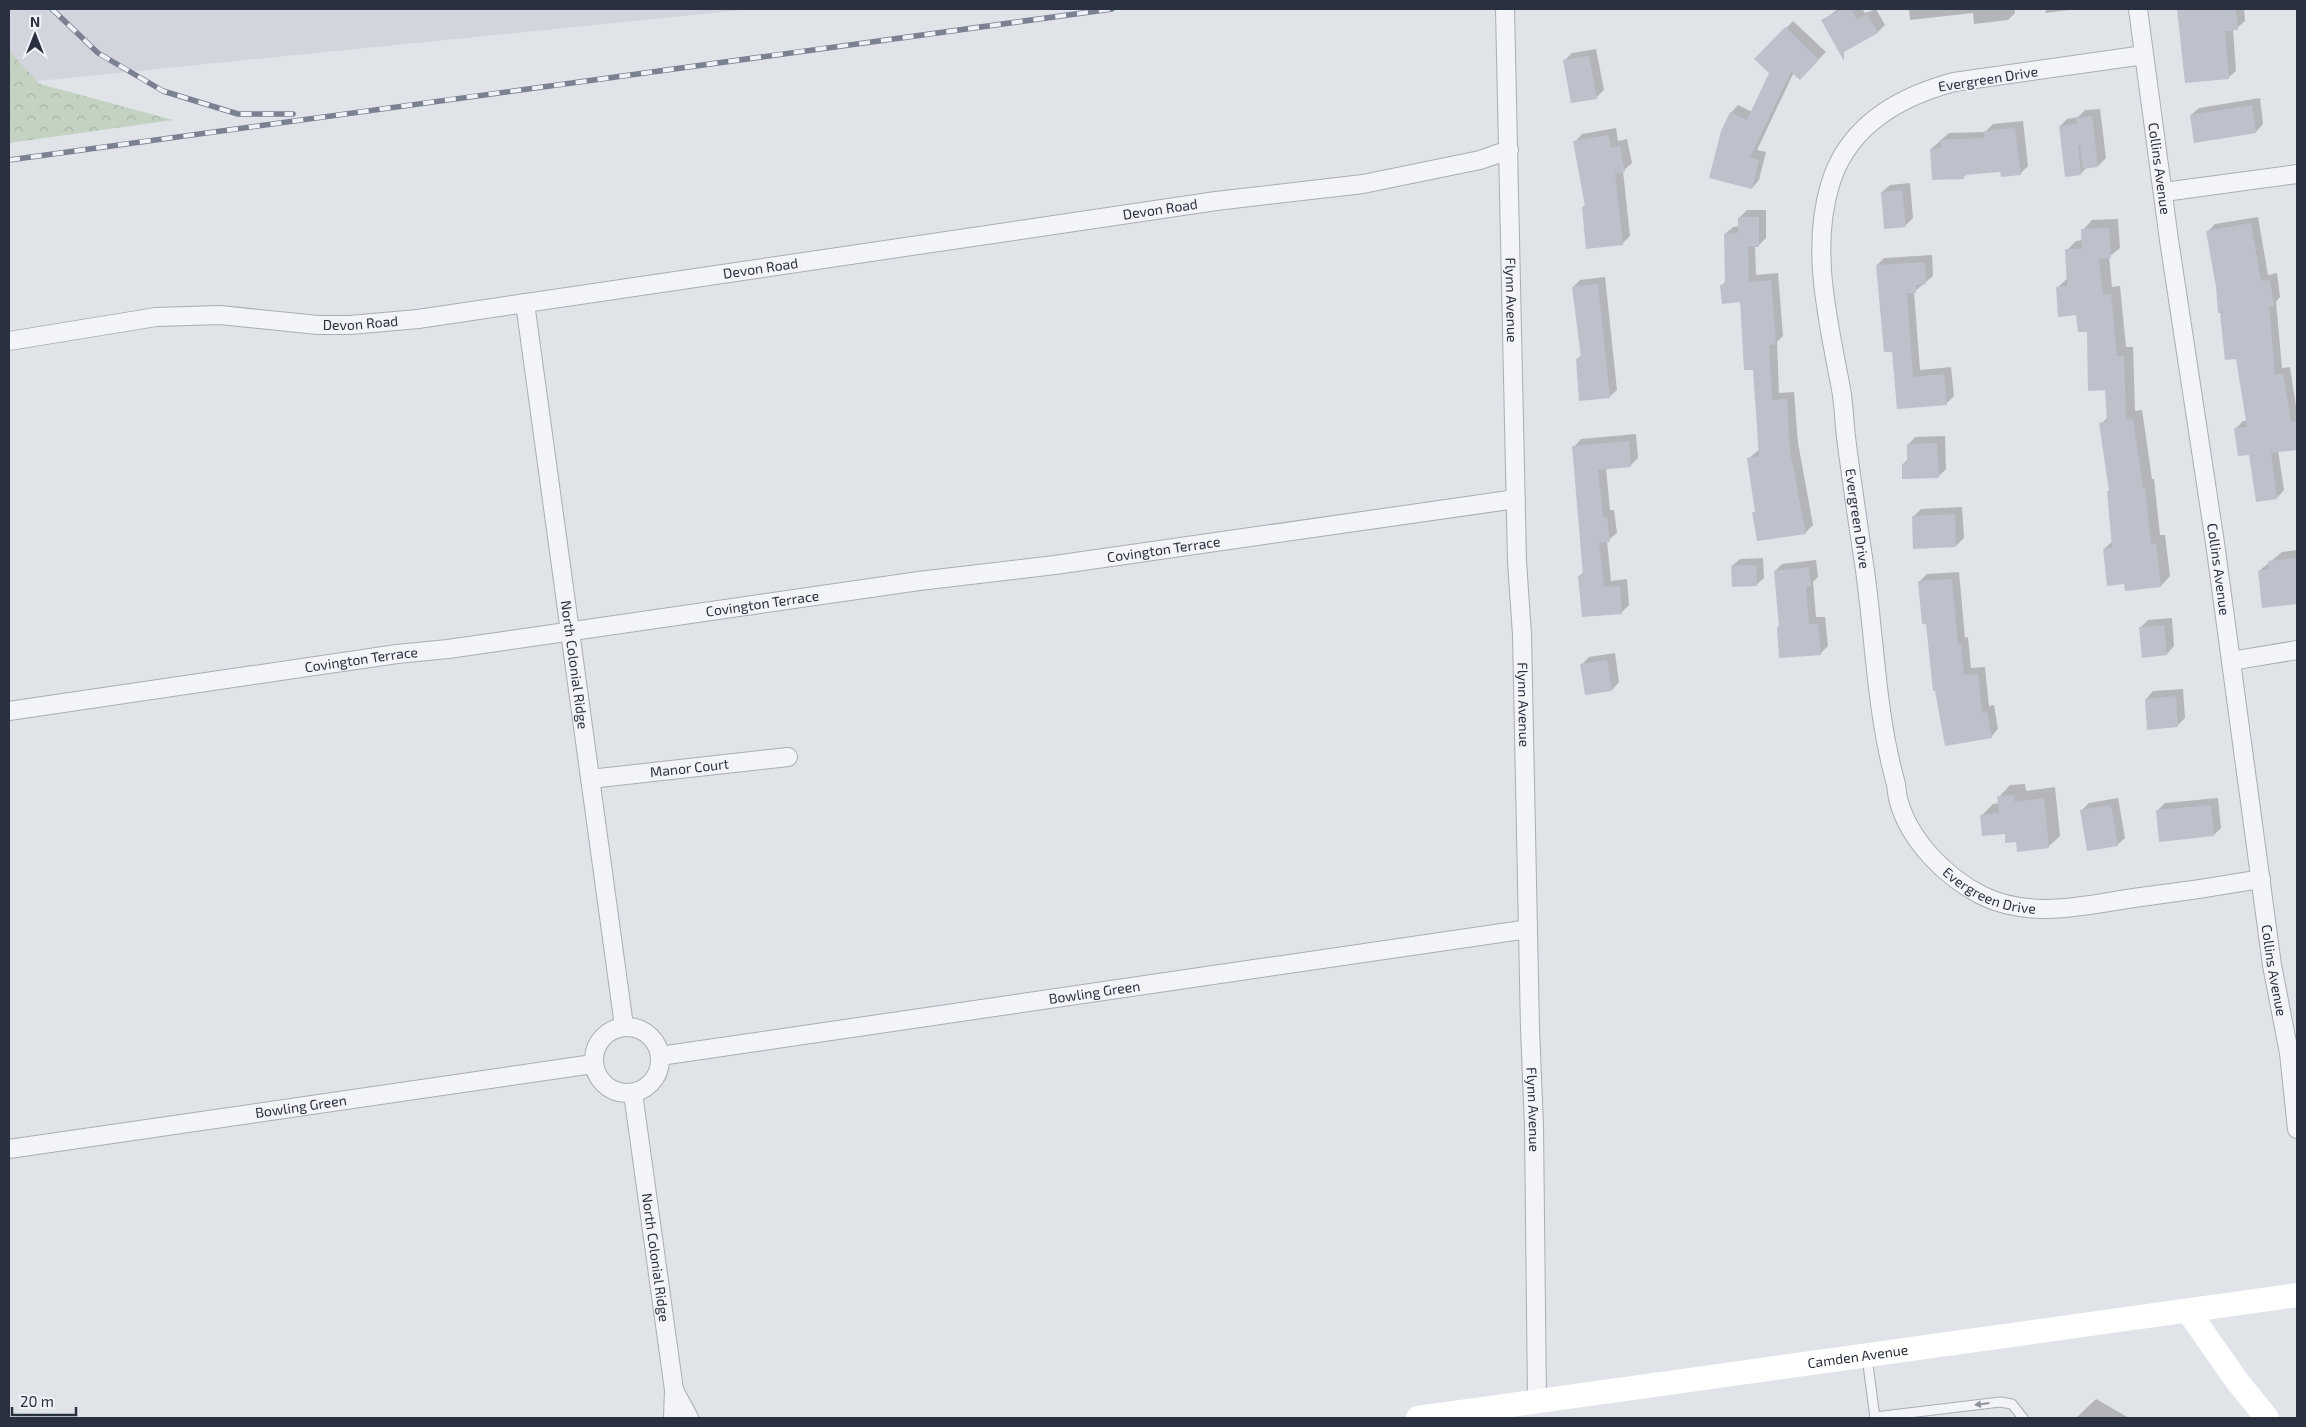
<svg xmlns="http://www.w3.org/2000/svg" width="2306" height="1427" font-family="'Exo 2',sans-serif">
	<defs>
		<pattern id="forest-crowns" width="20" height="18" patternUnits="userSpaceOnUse" patternTransform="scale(1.25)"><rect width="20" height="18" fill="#c4d2c1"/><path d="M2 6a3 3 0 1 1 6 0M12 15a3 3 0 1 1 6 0" fill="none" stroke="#a8b5a7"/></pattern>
	</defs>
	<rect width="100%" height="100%" fill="#e0e3e8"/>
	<path fill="#d2d5dd" d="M9,9H752L9,84Z"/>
	<path fill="url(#forest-crowns)" d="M9,51L40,84L173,120L9,143Z"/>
	<path fill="#0003" d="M1838,9H1862L1865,13L1876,9L1885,25L1878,32L1823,20Z
		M1909,9H2015V13L2008,20L1974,24L1973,13L1910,20Z
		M2045,9H2077L2046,13Z
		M2178,9H2244L2245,21L2237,28L2233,29L2236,71L2228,78L2186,82Z
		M1793,21L1826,52L1800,78L1794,72L1757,150L1766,152L1759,180L1752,188L1731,113L1738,105L1752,112L1771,73L1756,59Z
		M1596,49L1604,90L1596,98L1564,61L1572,53Z
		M2260,98L2263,124L2256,132L2195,141L2191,115L2199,108Z
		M2100,109L2106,158L2098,166L2087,167L2081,174L2060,126L2067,119L2078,117L2085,110Z
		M2023,121L2028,166L2020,174L2002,171L1967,174L1964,177L1931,149L1949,133L1985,132L1993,124Z
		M1616,128L1618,141L1627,139L1632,163L1623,171L1630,236L1622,244L1583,207L1586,204L1575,142L1582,134Z
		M1910,183L1913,218L1905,226L1882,192L1890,185Z
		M1747,210H1766V238L1759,245L1755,246L1756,275L1778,273L1783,336L1777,342L1779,393L1794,392L1798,443L1813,525L1805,533L1754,513L1756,510L1749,458L1759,450L1754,369L1741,301L1722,285L1726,281L1725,234L1733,227L1739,226V218Z
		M2258,217L2268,275L2277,273L2280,297L2276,302L2282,368L2290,367L2297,413V448L2278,450L2284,490L2277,498L2236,428L2243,421H2247L2237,358L2217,287L2208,231L2215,224Z
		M2118,219L2120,248L2109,257L2112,287L2120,286L2126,347H2133L2135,411L2142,410L2152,479H2154L2160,535H2165L2170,576L2161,586L2125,583L2104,549L2113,541L2108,492L2110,489L2101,424L2108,417L2106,389L2088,330L2057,288L2068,278L2067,250L2076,241L2083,240V230L2092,220Z
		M1932,255L1933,276L1914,292L1920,370L1951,367L1954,396L1946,404L1898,408L1893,351L1877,265L1884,258Z
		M1605,277L1617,390L1609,397L1577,359L1582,355L1573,287L1580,280Z
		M1636,434L1638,458L1630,466L1606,468L1610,510H1614L1617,533L1607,541L1611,581L1627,579L1629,605L1622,612L1579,576L1584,572L1574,447L1581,439Z
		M1945,436L1946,469L1938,477L1903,464L1908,459V445L1915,437Z
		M1962,507L1964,538L1956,546L1915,548L1913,517L1921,509Z
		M2297,550V601L2295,603L2259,571L2282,552Z
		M1763,558L1764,578L1756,585L1732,566L1740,559Z
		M1816,560L1818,577L1813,582L1816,617H1825L1828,646L1820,654L1778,627L1780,625L1775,571L1782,564Z
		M1959,572L1965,638L1968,637L1971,668L1985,667L1989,706L1994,705L1998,729L1991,737L1927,623L1919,582L1927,574Z
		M2172,618L2174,646L2167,654L2140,628L2148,620Z
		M1615,653L1619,682L1612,690L1581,665L1589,657Z
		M2183,689L2185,718L2177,726L2146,699L2153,691Z
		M2025,784L2026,791L2055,787L2060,836L2048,847L2017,841L1981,816L1993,804L2000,803L1999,797L2010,785Z
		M2118,798L2125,838L2117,845L2082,810L2089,803Z
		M2218,798L2221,828L2214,835L2157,811L2165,803Z
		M2096,1399L2129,1418H2076Z"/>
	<path fill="#bdc1cb" d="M1842,9H1851L1857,20L1867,14L1878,33L1844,52V61L1821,20Z
		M2177,9H2236L2238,30L2225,31L2229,79L2185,83Z
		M1785,27L1819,60L1800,80L1791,72L1750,157L1759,160L1752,189L1709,178L1721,131L1730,112L1747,120L1769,73L1754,59Z
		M1589,56L1597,99L1571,103L1563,60Z
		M2252,105L2256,133L2194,143L2190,115Z
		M2092,116L2098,167L2083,169L2080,145L2078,146L2081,175L2065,177L2059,126L2077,124L2076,118Z
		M2015,128L2021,175L2001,177L2000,172L1964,175V179L1932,180L1930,149L1941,148L1940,140L1984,138V131Z
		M1608,135L1611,148L1620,146L1625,172L1615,173L1623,245L1586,249L1582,207L1585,206L1573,141Z
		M1902,190L1906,227L1884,229L1881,192Z
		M1738,217H1759V247H1748L1749,282L1771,280L1776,344L1769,345L1772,400L1787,399L1790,451L1806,534L1757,541L1752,512H1755L1747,458L1759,456L1753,370H1744L1740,302L1722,304L1720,285L1725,284L1724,234L1738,233Z
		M2251,223L2261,281L2270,280L2274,306H2269L2275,375L2283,373L2291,422L2297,421V450L2271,453L2277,499L2256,502L2249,455L2238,456L2234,428L2247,427L2236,359L2225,360L2220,313H2218L2216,287L2206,231Z
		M2109,228L2111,258L2099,259L2103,295L2111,294L2117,356H2124L2126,420L2133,419L2143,488H2145L2151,544L2156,543L2161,587L2125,591L2124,584L2107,586L2103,549L2112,548L2107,491H2109L2099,423L2107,422L2105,390L2088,391L2087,332H2078L2076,315L2058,317L2056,287L2067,286L2065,249H2082L2081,229Z
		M1925,262L1926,284L1916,285V293H1907L1913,377L1944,374L1947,405L1897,409L1892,352H1884L1876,265Z
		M1598,284L1610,398L1579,401L1576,359L1581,358L1572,287Z
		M1629,441L1631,467L1598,470L1603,517H1607L1610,542L1599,543L1604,587L1620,586L1622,614L1582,617L1578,576L1583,575L1572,446Z
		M1937,443L1939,478L1902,479V464L1907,463V444Z
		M1955,514L1956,547L1913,549L1912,516Z
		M2297,558L2296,604L2262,608L2258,571L2269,569L2268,561Z
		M1756,565L1757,586L1732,587L1731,566Z
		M1809,567L1811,586L1806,587L1809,624H1818L1821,655L1779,658L1777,627H1779L1774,571Z
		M1952,579L1958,645L1961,644L1964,675L1978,674L1982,713L1987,712L1992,738L1945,746L1935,691H1933L1926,624H1922L1918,581Z
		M2164,625L2167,655L2142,658L2139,627Z
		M1607,660L1612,691L1585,695L1580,664Z
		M2176,696L2178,727L2147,730L2145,699Z
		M2014,795L2015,802L2044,798L2049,848L2017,852L2016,842L2005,843V834L1982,836L1980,815L1999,813L1997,796Z
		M2111,805L2118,846L2087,851L2080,810Z
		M2211,805L2214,836L2159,842L2156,810Z"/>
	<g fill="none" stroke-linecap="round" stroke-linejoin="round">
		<defs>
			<path id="lane" d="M1867,1357L1875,1418
				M1875,1417L2000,1402L2012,1404L2023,1418"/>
			<g id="street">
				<path id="s1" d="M1505,9L1517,561L1522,635L1530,1029L1534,1126L1537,1402"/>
				<path id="s2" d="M2138,9L2169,240L2215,543L2272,965L2289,1053L2297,1129"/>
				<path id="s3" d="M2144,55L1954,82C1898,97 1847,127 1830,185C1810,251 1829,324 1841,389C1844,405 1844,421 1846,437C1851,477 1857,517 1863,557C1875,633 1875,710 1896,784C1897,790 1897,796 1899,802C1910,841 1946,877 1981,895C2033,921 2088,904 2141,897C2181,892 2221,886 2261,879"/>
				<path d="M2164,192L2297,174"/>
				<path id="s4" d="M525,303L624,1026"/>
				<path id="s5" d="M9,341L156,317L220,315L318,325H350L418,319L1216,201L1363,184L1480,160L1509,150"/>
				<path d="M2231,661L2297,650"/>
				<path id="s6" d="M9,711L397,654L448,649L919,581L1055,565L1516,499"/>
				<path id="s7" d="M590,779L788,757"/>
				<circle cx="627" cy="1060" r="33"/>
				<path id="s8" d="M660,1056L1528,929"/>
				<path id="s9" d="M633,1093L674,1390L689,1418"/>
				<path id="s10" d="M9,1149L593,1064"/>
				<path d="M673,1418L674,1390"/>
			</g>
		</defs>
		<use href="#lane" stroke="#a9adb5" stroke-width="11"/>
		<use href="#street" stroke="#a9adb5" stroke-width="20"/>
		<use href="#lane" stroke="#f3f4f7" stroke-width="9"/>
		<use href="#street" stroke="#f3f4f7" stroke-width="18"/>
		<g stroke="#fff" stroke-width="24">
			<path d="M2188,1311L2237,1381L2267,1418"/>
			<path id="s11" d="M1418,1418L2297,1295"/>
		</g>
		<defs>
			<path id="rail" d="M52,9L98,53L163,91L238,114H293
				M9,160L1112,9"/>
		</defs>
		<use href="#rail" stroke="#7a8191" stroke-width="5.5"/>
		<use href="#rail" stroke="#eff2f6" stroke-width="4" stroke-dasharray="11" stroke-linecap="butt"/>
	</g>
	<defs><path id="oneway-solid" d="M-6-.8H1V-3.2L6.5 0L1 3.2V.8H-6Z" transform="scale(1.25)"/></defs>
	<use fill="#8e929b" href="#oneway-solid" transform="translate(1982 1404) rotate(173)"/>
	<g text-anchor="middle" stroke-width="4" stroke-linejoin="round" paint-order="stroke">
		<g font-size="14" fill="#29303f" stroke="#eff2f6">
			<text transform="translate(1988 79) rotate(-9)" y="5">Evergreen Drive</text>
			<text dy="5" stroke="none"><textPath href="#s2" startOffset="161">Collins Avenue</textPath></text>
			<text dy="5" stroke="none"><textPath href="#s5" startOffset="1162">Devon Road</textPath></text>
			<text dy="5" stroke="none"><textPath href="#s5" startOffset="758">Devon Road</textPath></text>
			<text dy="5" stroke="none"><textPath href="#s1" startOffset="291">Flynn Avenue</textPath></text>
			<text dy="5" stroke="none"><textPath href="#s5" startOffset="354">Devon Road</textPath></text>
			<text dy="5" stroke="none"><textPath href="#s3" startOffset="698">Evergreen Drive</textPath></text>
			<text dy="5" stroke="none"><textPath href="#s6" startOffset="1166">Covington Terrace</textPath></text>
			<text dy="5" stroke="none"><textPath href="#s2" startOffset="566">Collins Avenue</textPath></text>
			<text dy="5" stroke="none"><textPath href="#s6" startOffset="761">Covington Terrace</textPath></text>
			<text dy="5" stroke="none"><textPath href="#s6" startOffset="356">Covington Terrace</textPath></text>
			<text dy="5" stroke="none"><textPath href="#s4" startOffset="365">North Colonial Ridge</textPath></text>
			<text dy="5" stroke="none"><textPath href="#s1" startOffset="696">Flynn Avenue</textPath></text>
			<text dy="5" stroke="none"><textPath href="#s7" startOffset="100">Manor Court</textPath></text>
			<text dy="5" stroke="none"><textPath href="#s3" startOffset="1118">Evergreen Drive</textPath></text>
			<text dy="5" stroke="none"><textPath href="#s2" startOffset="971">Collins Avenue</textPath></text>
			<text dy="5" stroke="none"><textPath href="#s8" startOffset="439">Bowling Green</textPath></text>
			<text dy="5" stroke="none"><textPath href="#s10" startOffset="295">Bowling Green</textPath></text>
			<text dy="5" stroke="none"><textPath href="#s1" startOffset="1101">Flynn Avenue</textPath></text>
			<text dy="5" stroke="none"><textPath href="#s9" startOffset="166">North Colonial Ridge</textPath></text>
			<text dy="5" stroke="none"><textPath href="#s11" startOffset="444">Camden Avenue</textPath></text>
		</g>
	</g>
	<rect width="2306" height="1427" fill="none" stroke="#29303f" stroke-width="20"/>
	<g transform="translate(35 35)" stroke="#eff2f6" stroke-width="4" paint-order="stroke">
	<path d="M0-4L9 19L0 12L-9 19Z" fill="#29303f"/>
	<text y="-8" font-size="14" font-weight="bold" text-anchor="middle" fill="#29303f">N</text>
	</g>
	<path d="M12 1407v8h64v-8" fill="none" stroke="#29303f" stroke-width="2.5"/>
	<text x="20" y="1407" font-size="15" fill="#29303f" stroke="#eff2f6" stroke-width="4" paint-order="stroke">20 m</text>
</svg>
